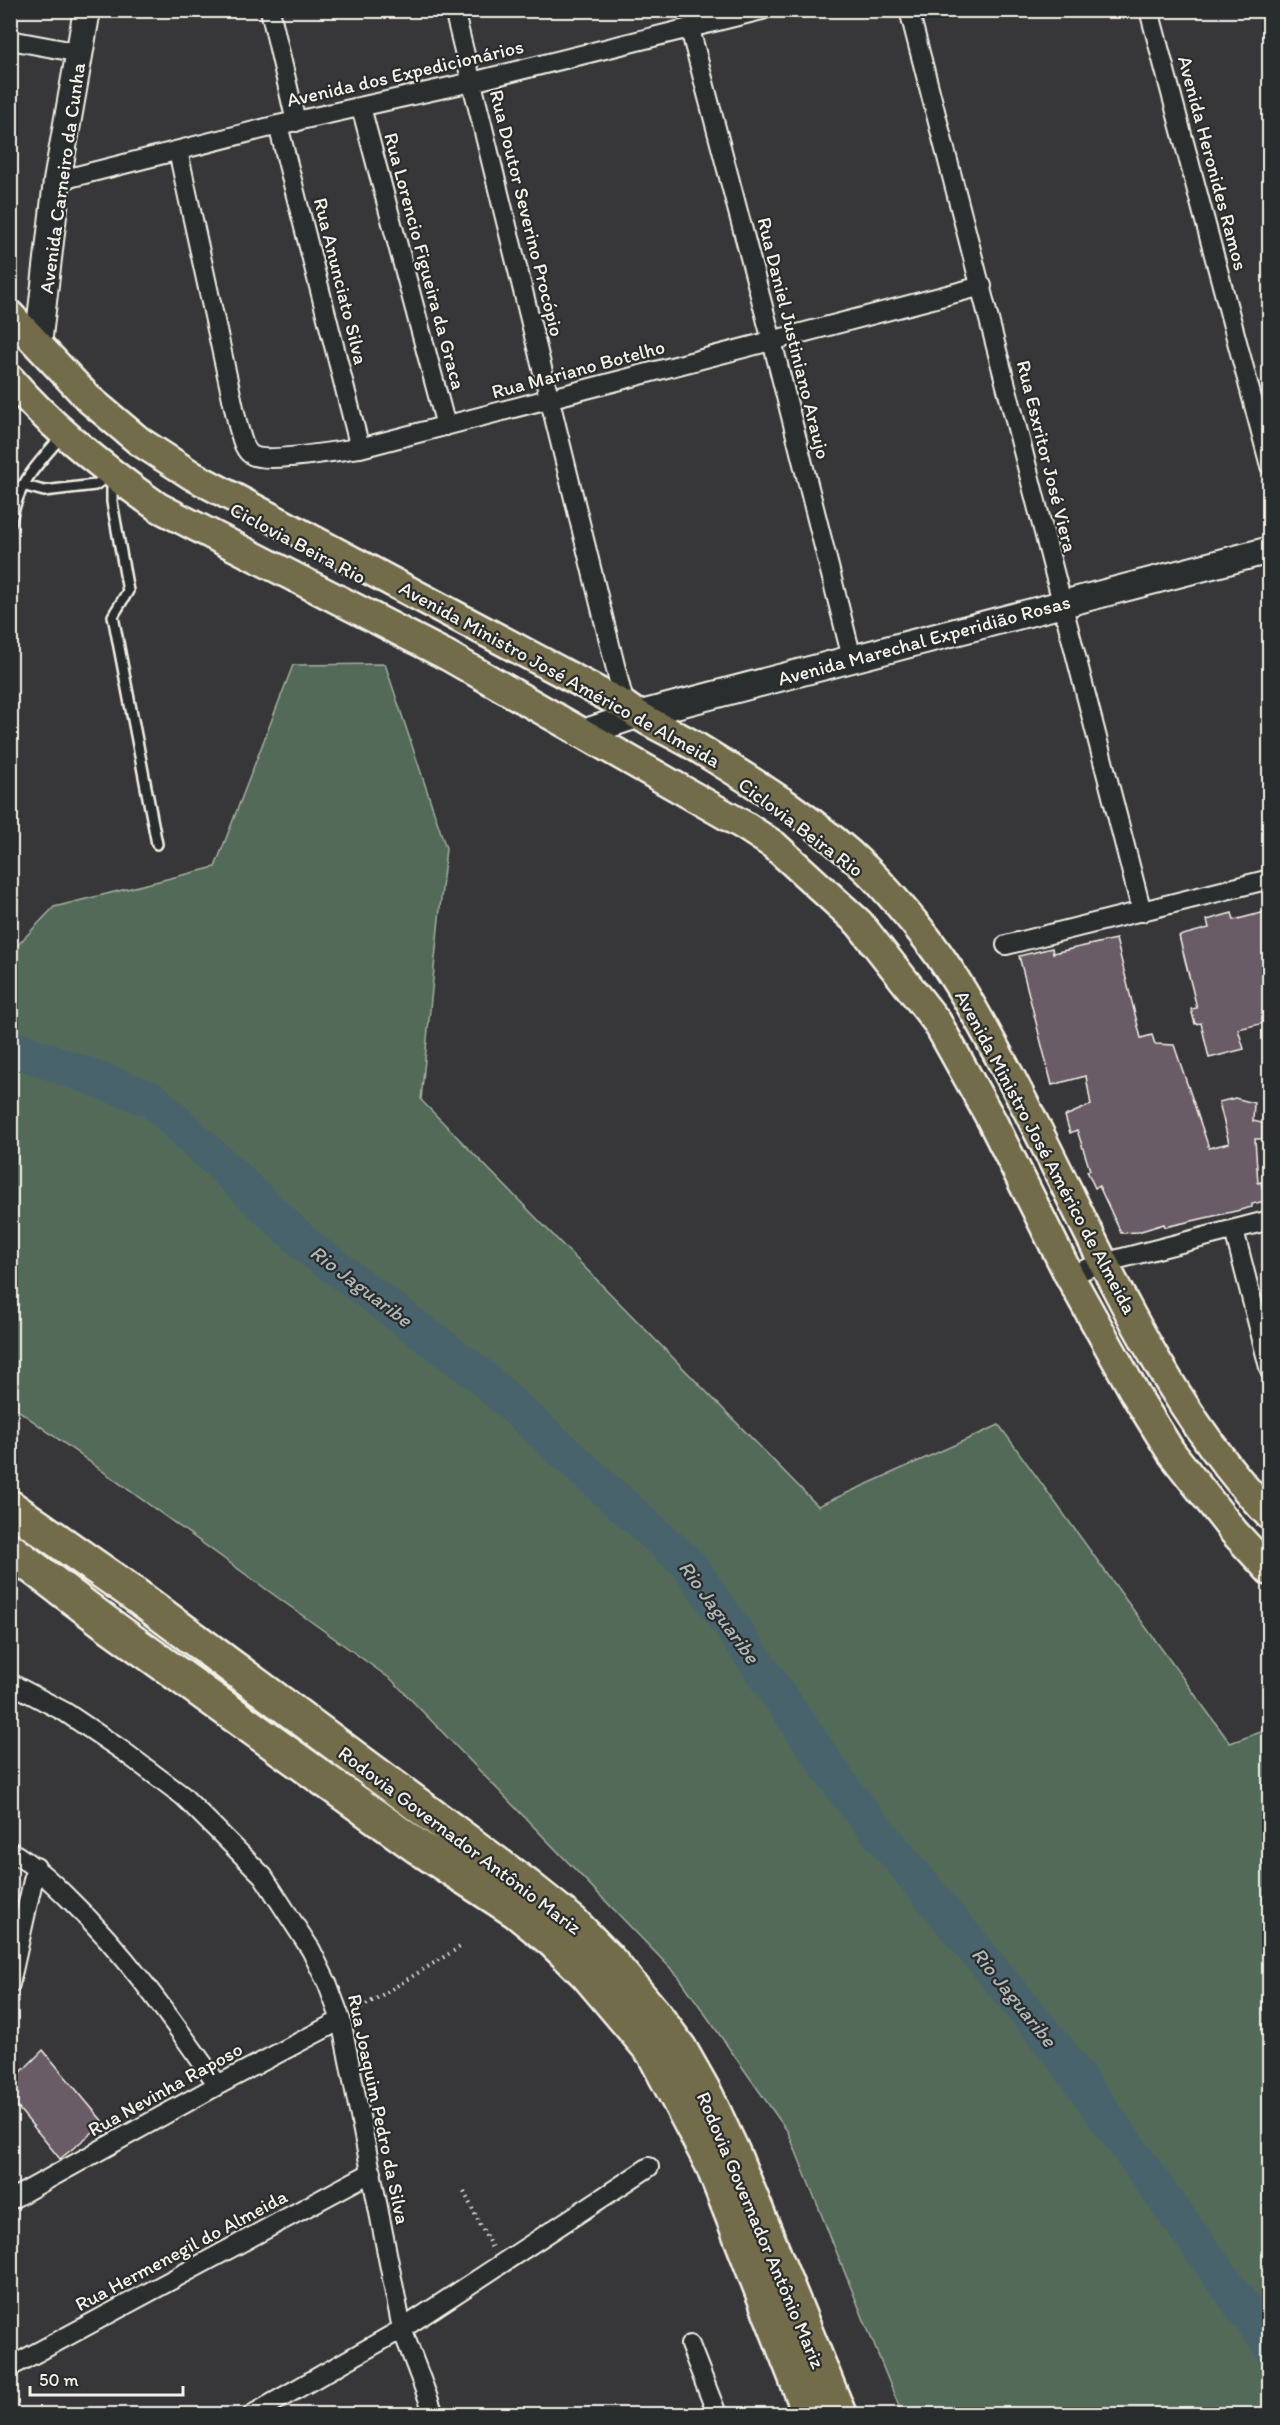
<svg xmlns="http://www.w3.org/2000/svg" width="1280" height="2425" font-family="Itim,sans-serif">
	<rect width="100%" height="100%" fill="#373639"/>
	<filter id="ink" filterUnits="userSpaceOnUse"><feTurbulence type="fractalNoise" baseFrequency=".0167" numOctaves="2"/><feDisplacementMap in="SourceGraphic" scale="12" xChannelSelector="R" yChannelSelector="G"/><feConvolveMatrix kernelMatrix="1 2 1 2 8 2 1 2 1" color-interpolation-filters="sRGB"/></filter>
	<g filter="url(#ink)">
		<path fill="#526b58" stroke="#a3aea0" stroke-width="1.5" d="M385,664L446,848L421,1100L818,1506L999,1425L1230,1743L1269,1729V2414H902L788,2132L679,1977L392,1680L11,1405V952L54,907L215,867L293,665Z"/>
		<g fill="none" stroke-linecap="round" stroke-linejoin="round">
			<path stroke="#48636c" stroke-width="36" d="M10,1047L153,1100L307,1246L478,1374L689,1565L847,1794L1060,2053L1270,2345"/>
		</g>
		<path fill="#6b5b66" stroke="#f4f1e8" stroke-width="1.5" d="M1269,911V1022L1238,1029L1244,1049L1209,1058L1201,1023L1195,1024L1191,1009L1197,1008L1179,936L1209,928L1207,920L1232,913L1234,920Z
			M1116,939L1141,1038L1152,1035L1155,1044L1174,1045L1209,1148L1229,1143L1219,1102L1235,1098L1254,1103L1253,1121L1262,1123V1139H1255L1258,1183L1261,1182L1265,1201L1252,1204V1207L1236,1211L1165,1227L1164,1224L1138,1232L1121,1233L1099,1186L1095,1188L1087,1171L1090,1170L1077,1130L1070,1133L1065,1116L1091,1105L1086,1076L1052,1085L1019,956L1052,948L1053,953Z
			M43,2050L104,2123L60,2159L10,2098V2083Z"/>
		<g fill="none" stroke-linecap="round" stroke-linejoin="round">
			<defs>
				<path id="lane" d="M112,481V502L128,591L113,616L157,844
					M22,485L44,491L95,485L110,475
					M10,524C19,482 34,468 61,437"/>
				<path id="street" d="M270,10L296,122
					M454,10L625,706
					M909,10L1142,912
					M1149,10L1270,466
					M690,29L772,341L852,658
					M10,40L80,53
					M361,107L446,426
					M278,125L360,448
					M178,151L238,426C241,435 243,450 252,455C265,464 341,450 360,448L982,286
					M57,181L278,125L472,82L762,10
					M1006,945L1270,879
					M1234,1230L1270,1371
					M1069,1275L1103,1263L1270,1220
					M10,1683L65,1712L123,1751L183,1796L263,1876L311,1950L328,1985L341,2020L402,2329L434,2414
					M10,1851C34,1865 52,1882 71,1901C128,1956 172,2020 218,2085
					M10,1984L36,1867
					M10,2200L218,2085L341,2020
					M690,2345L717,2414
					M10,2367L372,2172
					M253,2414L402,2329L649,2167"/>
				<path id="secondary" d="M38,345L57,181L87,10
					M580,734L637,715L1270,550"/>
				<path id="primary" d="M10,315L89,399L139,441L193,476L625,706C647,723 674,733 698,748C756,784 817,821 866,869C884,886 900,906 916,925C952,968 979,1019 1006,1069C1087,1219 1150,1389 1270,1516
					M10,379C51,427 107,471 158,507L448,656L745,826L774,845L859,923L937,1022L992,1121L1069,1275L1137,1397L1171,1452L1234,1532L1270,1571"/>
				<path id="highway" d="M10,1507L127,1589L527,1886L572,1922L607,1958L655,2015L680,2049L706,2095L733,2153L839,2414
					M10,1550L105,1622L418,1847L516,1911L553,1941L587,1974L653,2052L712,2164L810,2414"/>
			</defs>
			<use href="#lane" stroke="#f4f1e8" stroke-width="14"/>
			<use href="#street" stroke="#f4f1e8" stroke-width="22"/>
			<use href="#secondary" stroke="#f4f1e8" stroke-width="30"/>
			<use href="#primary" stroke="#f4f1e8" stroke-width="33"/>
			<use href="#highway" stroke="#f4f1e8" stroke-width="38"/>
			<path stroke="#f4f1e8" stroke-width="4" stroke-dasharray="1.5 4.5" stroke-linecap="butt" d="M356,2011L460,1947
				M464,2192L492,2248"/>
			<use href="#lane" stroke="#2a2d2e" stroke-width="9"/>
			<use href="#street" stroke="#2a2d2e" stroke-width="18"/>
			<use href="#secondary" stroke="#2a2d2e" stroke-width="26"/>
			<use href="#primary" stroke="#726c4b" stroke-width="28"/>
			<use href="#highway" stroke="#726c4b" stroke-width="33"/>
		</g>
	</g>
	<g text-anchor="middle" stroke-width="4.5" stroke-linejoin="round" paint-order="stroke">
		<g font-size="20" fill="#f4f1e8" stroke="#2a2d2e">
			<text transform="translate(405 73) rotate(-13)" y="7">Avenida dos Expedicionários</text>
			<text transform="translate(1213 163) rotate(75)" y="7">Avenida Heronides Ramos</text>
			<text transform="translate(62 178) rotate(-82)" y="7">Avenida Carneiro da Cunha</text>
			<text transform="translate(527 213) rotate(76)" y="7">Rua Doutor Severino Procópio</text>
			<text transform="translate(425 261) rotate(75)" y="7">Rua Lorencio Figueira da Graca</text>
			<text transform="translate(341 281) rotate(76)" y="7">Rua Anunciato Silva</text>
			<text transform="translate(794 338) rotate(76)" y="7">Rua Daniel Justiniano Araujo</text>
			<text transform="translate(578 369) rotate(-15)" y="7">Rua Mariano Botelho</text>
			<text transform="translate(1047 456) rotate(76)" y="7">Rua Esxritor José Viera</text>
			<text transform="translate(298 543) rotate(28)" y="7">Ciclovia Beira Rio</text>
			<text transform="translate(924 640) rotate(-15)" y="7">Avenida Marechal Experidião Rosas</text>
			<text transform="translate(560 674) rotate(29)" y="7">Avenida Ministro José Américo de Almeida</text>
			<text transform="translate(801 827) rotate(37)" y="7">Ciclovia Beira Rio</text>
			<text transform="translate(1046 1152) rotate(62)" y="7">Avenida Ministro José Américo de Almeida</text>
			<text transform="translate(460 1840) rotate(37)" y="7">Rodovia Governador Antônio Mariz</text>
			<text transform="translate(165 2089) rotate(-29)" y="7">Rua Nevinha Raposo</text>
			<text transform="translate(379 2109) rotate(78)" y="7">Rua Joaquim Pedro da Silva</text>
			<text transform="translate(761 2230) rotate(67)" y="7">Rodovia Governador Antônio Mariz</text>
			<text transform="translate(181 2250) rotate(-28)" y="7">Rua Hermenegil do Almeida</text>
		</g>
		<g font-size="21" font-style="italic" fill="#afb8b6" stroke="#2a2d2e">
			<text transform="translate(361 1286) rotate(37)" y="7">Rio Jaguaribe</text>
			<text transform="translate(719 1612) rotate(54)" y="7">Rio Jaguaribe</text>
			<text transform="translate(1014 1997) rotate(51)" y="7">Rio Jaguaribe</text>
		</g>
	</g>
	<rect width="1280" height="2425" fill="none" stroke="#2a2d2e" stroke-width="36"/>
	<rect x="18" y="18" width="1244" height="2389" fill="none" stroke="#f4f1e8" stroke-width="2" filter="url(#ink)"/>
	<path d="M30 2386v9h153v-9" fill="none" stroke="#f4f1e8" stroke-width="3"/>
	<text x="39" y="2386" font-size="18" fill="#f4f1e8" stroke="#2a2d2e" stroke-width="4.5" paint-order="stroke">50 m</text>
</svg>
